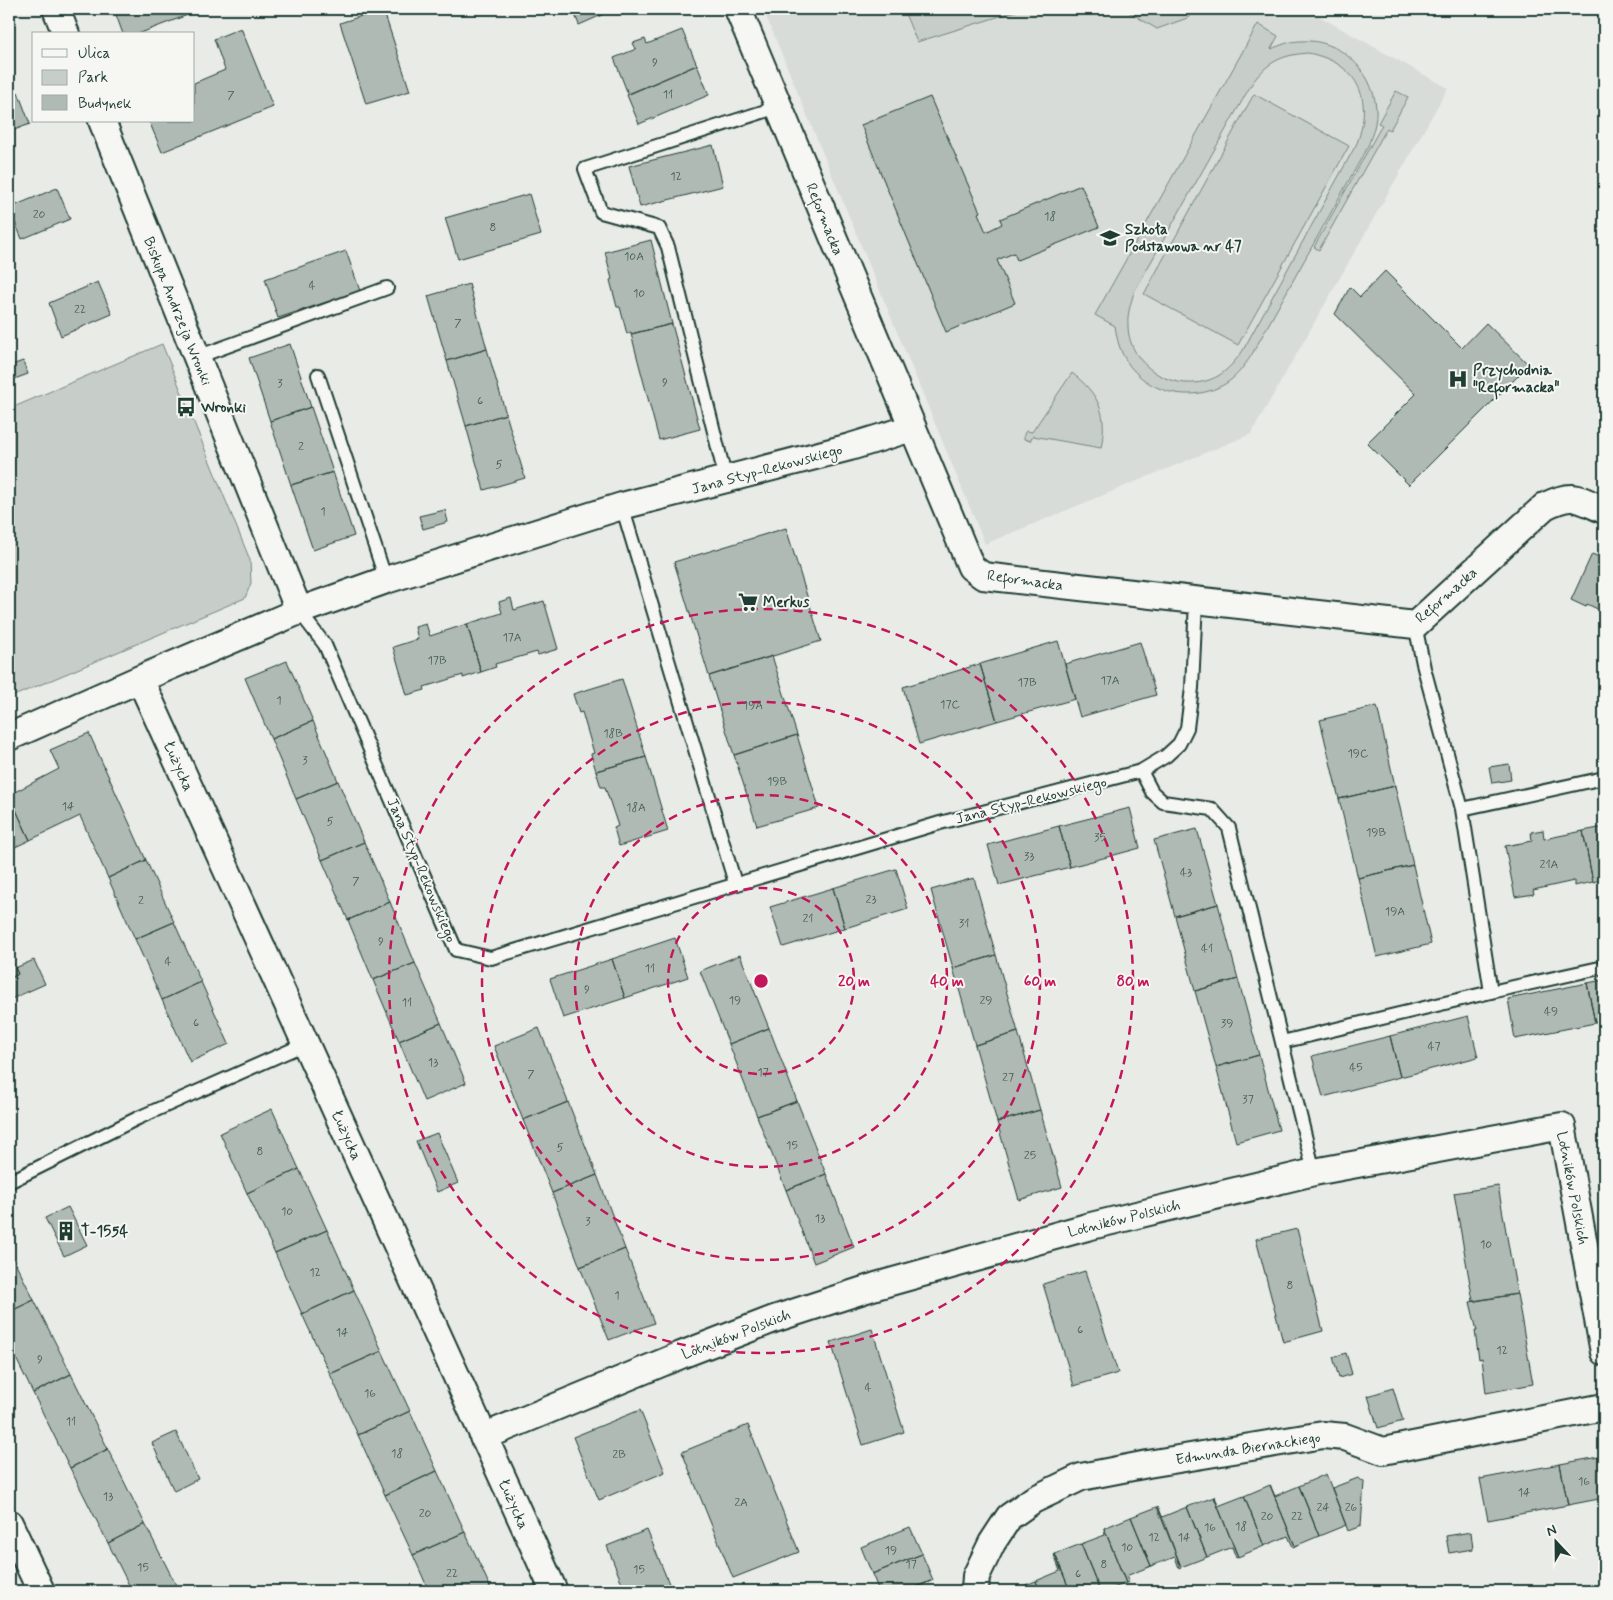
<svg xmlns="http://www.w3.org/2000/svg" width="1613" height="1600" font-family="Mynerve,sans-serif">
	<rect width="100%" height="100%" fill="#e9ebe7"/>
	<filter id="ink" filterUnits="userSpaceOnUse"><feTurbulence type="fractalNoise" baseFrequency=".02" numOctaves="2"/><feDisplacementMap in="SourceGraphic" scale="10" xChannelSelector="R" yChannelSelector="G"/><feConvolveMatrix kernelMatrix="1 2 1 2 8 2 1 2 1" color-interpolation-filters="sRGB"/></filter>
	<g filter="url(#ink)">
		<path fill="#d8dcd8" d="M763,9H1306L1448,88L1251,434L985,544Z"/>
		<path fill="#c7cec9" stroke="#73867e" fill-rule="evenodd" d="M903,9H1023L917,42Z
			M1124,9H1190V17L1157,29Z
			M1258,24L1278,36L1271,49C1281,45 1290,41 1301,41C1339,38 1373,70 1376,108C1377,121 1373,133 1368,146L1251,356C1244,366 1237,377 1225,384C1186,407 1133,389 1119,345C1117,339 1116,332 1115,326L1095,315ZM1308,53C1357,63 1374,97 1357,143L1242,352C1235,361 1228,370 1218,376C1180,397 1129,369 1128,326C1127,314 1131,303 1134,292L1251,85C1267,62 1281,55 1308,53Z
			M1396,91L1408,97L1390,130L1387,128L1319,250L1314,247L1382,125L1378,123Z
			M1254,94L1349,146L1238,345L1144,294Z
			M162,344L250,560L251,583L245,598L9,698V409Z
			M1072,373C1099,394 1108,414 1101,448L1033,436L1030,441L1024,439V434L1026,431L1032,432Z"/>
		<path fill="#b0bab5" stroke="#1f3d34" d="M114,9H203L138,34H123Z
			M383,9L410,91L366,104L340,23Z
			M573,9H623L617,12L613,10L579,25Z
			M631,9H644L634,15Z
			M241,28L273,107L162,152L149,121H194V83L225,70L214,39Z
			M682,30L697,65L628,94L614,58L636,49L633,43L645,39L647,44Z
			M697,65L709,95L639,124L627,95Z
			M18,92L30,124L9,132V95Z
			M930,97L980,212L978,213L986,232L1002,224L1000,219L1081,185L1099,227L1017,260L1014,253L997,260L1015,303L946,332L861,125Z
			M713,145L723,186L640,207L629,166Z
			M57,188L70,219L22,239L9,208Z
			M529,194L541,235L458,259L445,218Z
			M651,240L672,324L631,334V332L627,334L620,307H617L610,280L612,279L605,252Z
			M346,251L360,291L278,318L265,279Z
			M1385,271L1462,348L1486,323L1529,365L1409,485L1367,443L1416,394L1335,314L1350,287L1360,297Z
			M98,282L112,314L61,336L49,303Z
			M469,284L487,349L447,361L428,296Z
			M672,324L700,429L659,440L631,334Z
			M290,344L311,407L270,421L249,358Z
			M487,349L506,414L466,426L447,361Z
			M23,361L28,374L9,381V366Z
			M311,407L333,472L291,485L270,421Z
			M506,414L525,478L484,490L466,426Z
			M333,472L354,536L313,550L291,485Z
			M445,510L448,522L423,529L419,516Z
			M786,528L821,641L709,676L674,562Z
			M1592,554L1604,559V612L1587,604L1586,607L1571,600Z
			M511,598L514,610L544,601L558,649L538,655L537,652L495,664L496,667L481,672L467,624L502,613L499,602Z
			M426,624L430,636L467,624L481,672L463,678V675L424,687L425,690L407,695L393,647L418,639L415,627Z
			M1058,641L1075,699L997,721L980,664Z
			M1140,642L1156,695L1080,717L1065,664Z
			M772,656L797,735L734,755L709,676Z
			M287,661L313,721L271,739L245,678Z
			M980,664L997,721L919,744L903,687Z
			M622,679L646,757L596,771L591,754L594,753L582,712L579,713L573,694Z
			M1377,706L1395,786L1339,799L1320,720Z
			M313,721L338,781L296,799L271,739Z
			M89,733L146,860L108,878L80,816L30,840L9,795L59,769L50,750Z
			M797,735L819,808L757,826L734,755Z
			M646,757L668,831L619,846L614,828L618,826L605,787H601L596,771Z
			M1509,764L1511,780L1492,783L1489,767Z
			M338,781L364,842L322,860L296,799Z
			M1395,786L1413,865L1358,878L1339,799Z
			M9,795L30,840L9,850Z
			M1130,808L1140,848L1070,867L1059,826Z
			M1059,826L1070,867L999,885L988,845Z
			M1604,827V879L1593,882L1583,831Z
			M1197,829L1218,904L1175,916L1154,840Z
			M1543,830L1544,839L1583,831L1593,882L1574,886V881L1533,890L1534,894L1515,897L1505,846L1532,841L1531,832Z
			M364,842L390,902L348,920L322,860Z
			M146,860L174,922L135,939L108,878Z
			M1413,865L1431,944L1377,957L1358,878Z
			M896,869L908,909L845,928L833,888Z
			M974,878L996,955L953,968L931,890Z
			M833,888L845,928L783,947L770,907Z
			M390,902L415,963L373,980L348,920Z
			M1218,904L1238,979L1195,991L1175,916Z
			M174,922L201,982L162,1000L135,939Z
			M675,938L688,977L625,998L612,959Z
			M9,954L18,974L9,979Z
			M740,955L769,1028L729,1044L700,971Z
			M996,955L1018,1032L975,1045L953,968Z
			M612,959L625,998L563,1018L550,979Z
			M34,960L45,984L9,1000V979L18,974L15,968Z
			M415,963L441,1023L399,1041L373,980Z
			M1238,979L1259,1055L1216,1067L1195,991Z
			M1604,980V1022L1595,1023L1587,983Z
			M201,982L229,1044L190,1062L162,1000Z
			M1587,983L1595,1023L1515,1039L1508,999Z
			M1468,1016L1478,1057L1400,1077L1390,1036Z
			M441,1023L466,1083L424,1101L399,1041Z
			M539,1028L568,1102L523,1120L494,1046Z
			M769,1028L797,1101L757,1116L729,1044Z
			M1018,1032L1040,1110L997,1122L975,1045Z
			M1390,1036L1400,1077L1323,1097L1312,1056Z
			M1259,1055L1279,1130L1236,1142L1216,1067Z
			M797,1101L826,1174L786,1190L757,1116Z
			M568,1102L597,1175L552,1193L523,1120Z
			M272,1109L299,1169L247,1193L220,1133Z
			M1040,1110L1062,1187L1019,1200L997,1122Z
			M437,1133L458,1183L437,1192L416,1141Z
			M299,1169L327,1230L275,1253L247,1193Z
			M826,1174L854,1247L814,1263L786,1190Z
			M597,1175L625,1249L580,1267L552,1193Z
			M1498,1186L1517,1294L1473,1301L1454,1193Z
			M68,1207L87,1245L64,1256L45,1218Z
			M1297,1229L1323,1331L1283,1342L1256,1239Z
			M327,1230L354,1290L302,1314L275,1253Z
			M625,1249L654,1323L609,1340L580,1267Z
			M9,1250L34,1300L9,1312Z
			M1085,1271L1118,1373L1074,1386L1043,1284Z
			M354,1290L382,1351L330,1374L302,1314Z
			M1517,1294L1533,1384L1486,1393L1482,1358L1479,1359L1475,1331H1477L1470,1302Z
			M34,1300L71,1374L33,1393L9,1344V1312Z
			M872,1329L904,1432L863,1445L831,1342Z
			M382,1351L410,1411L358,1435L330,1374Z
			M1346,1353L1352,1374L1339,1378L1333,1357Z
			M71,1374L108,1449L70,1468L33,1393Z
			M1393,1388L1403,1421L1378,1428L1368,1396Z
			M640,1410L665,1472L599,1500L573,1437Z
			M410,1411L437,1471L385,1495L358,1435Z
			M748,1425L799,1552L733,1578L682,1452Z
			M176,1432L198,1479L174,1491L152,1443Z
			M108,1449L145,1524L108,1543L70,1468Z
			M1604,1456V1498L1568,1505L1560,1464Z
			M1560,1464L1568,1505L1488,1520L1480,1479Z
			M437,1471L465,1532L413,1555L385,1495Z
			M1326,1474L1346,1525L1319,1536L1299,1486Z
			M1358,1478L1364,1482L1361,1526L1348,1531L1332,1488Z
			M1270,1485L1275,1496L1299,1486L1319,1536L1295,1546Z
			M1270,1485L1295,1546L1293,1547L1288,1536L1264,1546L1244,1496Z
			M1215,1496L1218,1506L1244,1496L1264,1546L1238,1557L1214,1497Z
			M1214,1497L1238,1557L1236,1558L1232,1547L1207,1557L1187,1507Z
			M1158,1506L1162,1517L1187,1507L1207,1557L1181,1567Z
			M1157,1507L1181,1567L1179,1568L1175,1557L1151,1566L1131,1517Z
			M1131,1517L1151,1566L1126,1576L1129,1582L1126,1583L1104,1528Z
			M145,1524L179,1591H132L108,1543Z
			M910,1527L922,1554L872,1574L861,1547Z
			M1104,1528L1126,1583L1106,1591H1100L1081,1544L1105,1535Z
			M647,1530L672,1591H625L607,1546Z
			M465,1532L492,1591H429L413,1555Z
			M1471,1532L1473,1549L1449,1553L1446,1536Z
			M1081,1544L1100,1591H1070L1055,1554Z
			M922,1554L933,1580L906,1591H879L872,1574Z
			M1055,1554L1070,1591H1040L1036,1581L1060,1571L1054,1555Z
			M933,1580L914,1589L915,1591H906Z
			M1036,1581L1040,1591H1010Z"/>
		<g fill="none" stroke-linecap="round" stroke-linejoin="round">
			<defs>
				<path id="service" d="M197,357L387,288
					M318,375L386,580
					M726,480L668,247L659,228L601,212L585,169L778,107
					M622,506L735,883
					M299,611L325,645L456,950L491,958L940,823L1141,771L1166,756L1179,744L1187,728L1192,688L1196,600
					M1415,625L1424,668L1462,809L1491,992
					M1141,771L1152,792L1163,802L1212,809L1229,828L1314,1172
					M1462,809L1604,778
					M1282,1042L1491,992L1604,967
					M9,1182L138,1118L305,1044"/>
				<path id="minor" d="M56,9L66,34
					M738,9L971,567L983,576L1415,625L1545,506C1573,492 1577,498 1604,510
					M102,121L299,611
					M140,679L554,1591
					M9,737L140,679L299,611L386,580L622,506L850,447L912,428
					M483,1437L681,1355L774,1319L876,1286L1087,1227L1314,1172L1562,1126L1604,1352
					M9,1523L41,1591
					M975,1591L976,1576L992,1543L1009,1517L1033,1500L1081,1477L1148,1464L1323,1435L1345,1437L1383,1451L1604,1407"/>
			</defs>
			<use href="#service" stroke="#1f3d34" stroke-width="16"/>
			<use href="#minor" stroke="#1f3d34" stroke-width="30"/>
			<use href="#service" stroke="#f6f6f2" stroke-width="12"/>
			<use href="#minor" stroke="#f6f6f2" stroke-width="26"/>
		</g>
	</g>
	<g fill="none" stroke="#c2185b" stroke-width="2.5" stroke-dasharray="9 6">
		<circle cx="761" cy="981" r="93"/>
		<circle cx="761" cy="981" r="186"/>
		<circle cx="761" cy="981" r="279"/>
		<circle cx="761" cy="981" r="372"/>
	</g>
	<defs>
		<symbol id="school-bare" viewBox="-9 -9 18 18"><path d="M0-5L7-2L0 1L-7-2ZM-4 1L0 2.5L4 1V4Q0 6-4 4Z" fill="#1f3d34" stroke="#f6f6f2" stroke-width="2.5" paint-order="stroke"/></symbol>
		<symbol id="hospital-bare" viewBox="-9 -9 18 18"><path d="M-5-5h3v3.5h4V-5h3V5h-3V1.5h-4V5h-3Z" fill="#1f3d34" stroke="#f6f6f2" stroke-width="2.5" paint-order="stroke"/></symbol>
		<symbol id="bus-bare" viewBox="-9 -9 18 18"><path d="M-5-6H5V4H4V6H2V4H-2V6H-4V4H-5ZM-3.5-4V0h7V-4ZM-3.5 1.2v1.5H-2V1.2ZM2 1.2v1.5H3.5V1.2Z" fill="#1f3d34" stroke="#f6f6f2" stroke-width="2.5" paint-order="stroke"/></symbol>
		<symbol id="supermarket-bare" viewBox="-9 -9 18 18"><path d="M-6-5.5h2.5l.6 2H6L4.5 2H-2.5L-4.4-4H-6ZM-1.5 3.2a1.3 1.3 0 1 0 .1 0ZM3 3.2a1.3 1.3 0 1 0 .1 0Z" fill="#1f3d34" stroke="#f6f6f2" stroke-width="2.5" paint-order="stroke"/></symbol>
		<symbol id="building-bare" viewBox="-9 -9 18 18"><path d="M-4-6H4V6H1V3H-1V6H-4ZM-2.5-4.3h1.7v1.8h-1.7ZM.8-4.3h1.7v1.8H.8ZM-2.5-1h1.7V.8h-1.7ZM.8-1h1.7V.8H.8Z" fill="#1f3d34" stroke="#f6f6f2" stroke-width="2.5" paint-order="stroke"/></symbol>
	</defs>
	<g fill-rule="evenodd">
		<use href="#school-bare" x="1096" y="224" width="28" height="28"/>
		<use href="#hospital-bare" x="1444" y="365" width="28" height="28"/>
		<use href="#bus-bare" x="172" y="393" width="28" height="28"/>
		<use href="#supermarket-bare" x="734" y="588" width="28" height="28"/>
		<use href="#building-bare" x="52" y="1217" width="28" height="28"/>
	</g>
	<g text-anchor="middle" stroke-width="4" stroke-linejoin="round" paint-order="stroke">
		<g font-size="12" fill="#435c54">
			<text x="655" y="66">9</text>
			<text x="668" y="98">11</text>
			<text x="231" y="99">7</text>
			<text x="676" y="180">12</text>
			<text x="39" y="218">20</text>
			<text x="1050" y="220">18</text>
			<text x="493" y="231">8</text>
			<text x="634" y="260">10A</text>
			<text x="312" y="289">4</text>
			<text x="639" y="297">10</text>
			<text x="80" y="313">22</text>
			<text x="458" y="327">7</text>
			<text x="665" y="386">9</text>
			<text x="280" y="387">3</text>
			<text x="480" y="404">6</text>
			<text x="301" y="450">2</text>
			<text x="499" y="468">5</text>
			<text x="323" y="515">1</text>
			<text x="512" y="641">17A</text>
			<text x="437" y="664">17B</text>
			<text x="1110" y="684">17A</text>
			<text x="1027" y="686">17B</text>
			<text x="279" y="704">1</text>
			<text x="950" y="708">17C</text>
			<text x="753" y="709">19A</text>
			<text x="613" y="737">18B</text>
			<text x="1358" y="757">19C</text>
			<text x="305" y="764">3</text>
			<text x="777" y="785">19B</text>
			<text x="68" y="810">14</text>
			<text x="636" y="811">18A</text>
			<text x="330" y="825">5</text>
			<text x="1376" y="836">19B</text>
			<text x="1100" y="841">35</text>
			<text x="1029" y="860">33</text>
			<text x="1549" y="868">21A</text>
			<text x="1186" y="876">43</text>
			<text x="356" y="885">7</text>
			<text x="871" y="903">23</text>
			<text x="141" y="904">2</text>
			<text x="1395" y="915">19A</text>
			<text x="808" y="922">21</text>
			<text x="964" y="927">31</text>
			<text x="381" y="945">9</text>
			<text x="1207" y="952">41</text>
			<text x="168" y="965">4</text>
			<text x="650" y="972">11</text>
			<text x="587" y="993">9</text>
			<text x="735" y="1004">19</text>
			<text x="986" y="1004">29</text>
			<text x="407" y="1006">11</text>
			<text x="1551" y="1015">49</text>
			<text x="196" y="1026">6</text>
			<text x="1227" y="1027">39</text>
			<text x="1434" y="1050">47</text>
			<text x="433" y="1066">13</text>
			<text x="1356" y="1071">45</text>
			<text x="763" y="1076">17</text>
			<text x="531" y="1078">7</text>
			<text x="1008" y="1081">27</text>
			<text x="1248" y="1103">37</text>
			<text x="792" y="1149">15</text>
			<text x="560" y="1151">5</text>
			<text x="260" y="1155">8</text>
			<text x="1030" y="1159">25</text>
			<text x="287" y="1215">10</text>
			<text x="820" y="1222">13</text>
			<text x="588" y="1225">3</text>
			<text x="1486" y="1248">10</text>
			<text x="315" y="1276">12</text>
			<text x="1290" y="1289">8</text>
			<text x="617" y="1299">1</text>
			<text x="1080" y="1333">6</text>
			<text x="342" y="1336">14</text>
			<text x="1502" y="1354">12</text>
			<text x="40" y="1363">9</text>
			<text x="868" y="1391">4</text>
			<text x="370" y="1397">16</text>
			<text x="71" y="1425">11</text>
			<text x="397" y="1457">18</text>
			<text x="619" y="1458">2B</text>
			<text x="1584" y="1485">16</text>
			<text x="1524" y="1496">14</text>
			<text x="108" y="1500">13</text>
			<text x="741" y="1506">2A</text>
			<text x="1323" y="1511">24</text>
			<text x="1351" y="1511">26</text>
			<text x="425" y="1517">20</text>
			<text x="1267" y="1520">20</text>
			<text x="1297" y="1520">22</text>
			<text x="1241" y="1530">18</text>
			<text x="1210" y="1531">16</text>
			<text x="1154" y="1541">12</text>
			<text x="1184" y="1541">14</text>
			<text x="1127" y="1551">10</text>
			<text x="891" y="1554">19</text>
			<text x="911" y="1568">17</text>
			<text x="1104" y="1568">8</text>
			<text x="143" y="1571">15</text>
			<text x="639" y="1573">15</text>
			<text x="452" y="1577">22</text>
			<text x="1078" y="1577">6</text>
		</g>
		<g font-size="15" fill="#1f3d34" stroke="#f6f6f2">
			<text transform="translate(825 219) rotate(68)" y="5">Reformacka</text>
			<text transform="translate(178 311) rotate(68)" y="5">Biskupa Andrzeja Wronki</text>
			<text transform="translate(767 469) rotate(-15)" y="5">Jana Styp-Rekowskiego</text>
			<text transform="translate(1025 580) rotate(8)" y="5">Reformacka</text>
			<text transform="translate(1446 595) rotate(-41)" y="5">Reformacka</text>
			<text transform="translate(179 766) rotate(66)" y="5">Łużycka</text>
			<text transform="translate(1031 800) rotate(-14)" y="5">Jana Styp-Rekowskiego</text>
			<text transform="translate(422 870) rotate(67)" y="5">Jana Styp-Rekowskiego</text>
			<text transform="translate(347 1135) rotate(66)" y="5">Łużycka</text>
			<text transform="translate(1573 1188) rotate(79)" y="5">Lotników Polskich</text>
			<text transform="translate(1124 1218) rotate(-14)" y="5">Lotników Polskich</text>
			<text transform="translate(736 1334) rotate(-21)" y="5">Lotników Polskich</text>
			<text transform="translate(1248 1448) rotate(-9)" y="5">Edmunda Biernackiego</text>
			<text transform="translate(514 1504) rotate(66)" y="5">Łużycka</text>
		</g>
		<g font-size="15" font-weight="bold" fill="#1f3d34" stroke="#f6f6f2" text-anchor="start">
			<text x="1125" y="234">Szkoła<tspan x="1125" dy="17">Podstawowa nr 47</tspan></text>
			<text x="1473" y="375">Przychodnia<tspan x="1473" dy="17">"Reformacka"</tspan></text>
			<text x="201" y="412">Wronki</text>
			<text x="763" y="607">Merkus</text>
			<text x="81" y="1236">T-1554</text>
		</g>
	</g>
	<circle cx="761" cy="981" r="8" fill="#c2185b" stroke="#f6f6f2" stroke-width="2.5"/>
	<g font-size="15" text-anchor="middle" font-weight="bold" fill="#c2185b" stroke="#f6f6f2" stroke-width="4" stroke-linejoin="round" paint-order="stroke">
		<text x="854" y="986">20 m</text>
		<text x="947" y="986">40 m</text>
		<text x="1040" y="986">60 m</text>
		<text x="1133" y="986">80 m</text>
	</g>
	<rect width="1613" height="1600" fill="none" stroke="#f6f6f2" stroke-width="30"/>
	<rect x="15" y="15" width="1583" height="1570" fill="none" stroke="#1f3d34" stroke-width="2" filter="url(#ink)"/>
	<rect x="32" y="32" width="162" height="90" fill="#f6f6f2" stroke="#a0aca6"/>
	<rect x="42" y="49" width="25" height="8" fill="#f6f6f2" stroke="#a0aca6"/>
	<text x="78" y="58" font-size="15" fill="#1f3d34">Ulica</text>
	<rect x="42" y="70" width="25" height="15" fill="#c7cec9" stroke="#a0aca6"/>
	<text x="78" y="82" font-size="15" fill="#1f3d34">Park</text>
	<rect x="42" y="95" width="25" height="15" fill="#b0bab5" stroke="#a0aca6"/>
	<text x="78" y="108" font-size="15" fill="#1f3d34">Budynek</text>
	<g transform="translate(1556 1542) rotate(338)" stroke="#f6f6f2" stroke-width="4" paint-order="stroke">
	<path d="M0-4L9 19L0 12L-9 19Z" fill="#1f3d34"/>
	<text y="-8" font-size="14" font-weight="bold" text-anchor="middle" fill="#1f3d34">N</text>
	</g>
</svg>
